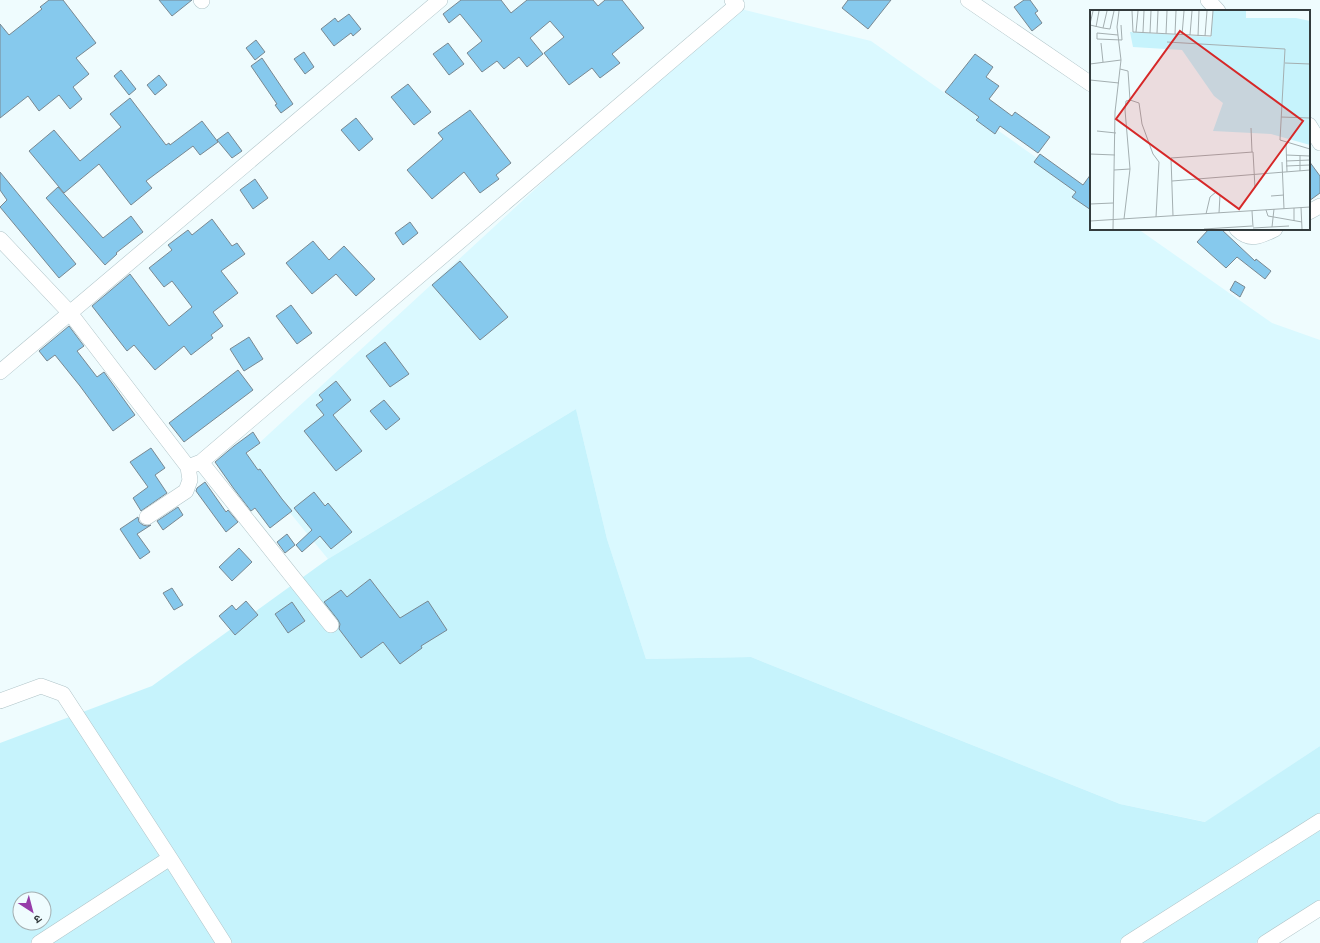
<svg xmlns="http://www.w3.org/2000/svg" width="1320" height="943" font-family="Helvetica,'Noto Sans Devanagari',sans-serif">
	<rect width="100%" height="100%" fill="#effcfe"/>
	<path fill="#daf9ff" d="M733,7L871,41L1091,196V229H1138L1272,323L1320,340V746L1206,822L1120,804L751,657L646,659L607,539L576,409L328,559L244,457Z"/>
	<path fill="#c6f3fc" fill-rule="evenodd" d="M576,409L607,539L646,659L751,657L1120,804L1205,822L1320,746V902L1256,943H0V743L152,686L328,559ZM20,899H44V923H20Z"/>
	<path fill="#86c9ed" stroke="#798891" d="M49,0H63L96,43L76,58L89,74L73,87L82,99L70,109L59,95L39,111L28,96L0,118V24L9,35L42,9L40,7Z
		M159,0H192L172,16Z
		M461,0H501L511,13L527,0H593L598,6L605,0H622L644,28L612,54L620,63L600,78L592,68L569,85L544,53L564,37L550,21L530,38L543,54L527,67L519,57L504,69L497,61L482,72L467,53L482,41L460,14L449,23L443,14Z
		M848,0H891L868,29L842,8Z
		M1024,0H1030L1038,11L1035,13L1042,23L1032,31L1014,7Z
		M349,14L361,29L353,36L351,33L334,46L321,29L335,18L338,22Z
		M256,40L265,52L255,60L246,48Z
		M448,43L464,64L449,75L433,54Z
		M304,52L314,67L305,74L294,59Z
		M975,54L993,67L986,77L999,86L989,99L1012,116L1015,112L1050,137L1038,153L1000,126L995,134L976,120L979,117L945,92Z
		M262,58L293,104L281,113L275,105L277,104L251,66Z
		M121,70L136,89L129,95L114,76Z
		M159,75L167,85L155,95L147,85Z
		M408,84L431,112L414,125L391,97Z
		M130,98L166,145L169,143L170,145L202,121L218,142L200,155L193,146L146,181L152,188L131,205L99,164L64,193L29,151L54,130L80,161L121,127L110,114Z
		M470,110L511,163L496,175L499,179L480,193L464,172L432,199L407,170L443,139L438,133Z
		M356,118L373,139L359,151L341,130Z
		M228,132L242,151L232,158L217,140Z
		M1040,154L1083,185L1091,174V210L1072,197L1076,192L1034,162Z
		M1309,161L1320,176V193L1309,201Z
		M0,172L76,264L59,278L0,207L7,200L0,190Z
		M255,179L268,198L253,209L240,190Z
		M58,187L103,238L131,216L143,232L116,253L117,254L105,265L46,198Z
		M212,219L232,246L237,243L245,254L221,271L238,293L213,312L223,326L211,335L213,338L191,355L184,346L155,370L134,345L127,351L92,306L130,274L169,326L192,307L172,281L164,287L149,268L172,250L168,245L188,230L192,235Z
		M410,222L418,233L403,245L395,233Z
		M1209,229H1221L1255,261L1256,259L1271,271L1265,279L1237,257L1226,268L1197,242Z
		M313,241L329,260L344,246L375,279L356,296L336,274L312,294L286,263Z
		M460,261L508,317L480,340L432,285Z
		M1235,281L1245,287L1240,297L1230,290Z
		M291,305L312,333L297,344L276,316Z
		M69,326L84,346L77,351L97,377L104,372L135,415L113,431L80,386L55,355L47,361L39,351Z
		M249,337L263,359L244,371L230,349Z
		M385,342L409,374L390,387L366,356Z
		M238,370L253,390L184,442L169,423Z
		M336,381L351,400L333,415L362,451L336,471L304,431L324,415L316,405L323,400L319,395Z
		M384,400L400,419L386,430L370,411Z
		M253,432L260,443L246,453L258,470L260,469L282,499L292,511L270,528L255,508L251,511L234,489L215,462L234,446Z
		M151,448L165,468L155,475L167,493L141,511L133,498L148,487L130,462Z
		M205,482L226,512L228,510L238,522L226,532L196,491L197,488Z
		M314,492L325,506L328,503L352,532L331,549L320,536L302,552L296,545L312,530L294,508Z
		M178,507L183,515L163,530L157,521Z
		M138,517L139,522L143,525L147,526L151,525L137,534L150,552L140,559L120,529Z
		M287,534L295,545L285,553L277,542Z
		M239,548L252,562L232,581L219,567Z
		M370,579L400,618L428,601L447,630L421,646L422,648L400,664L383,642L361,658L339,629L340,624L338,620L324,602L341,590L347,597Z
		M172,588L183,605L174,610L163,593Z
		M246,601L258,615L235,635L219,616L232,605L236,610Z
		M292,602L305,621L288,633L275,614Z"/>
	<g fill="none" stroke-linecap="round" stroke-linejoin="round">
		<defs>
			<path id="minor" d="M201,0L202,1
				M968,0L1091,84
				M1208,0L1218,11
				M1309,125L1320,143
				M1309,212L1320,206
				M1237,229C1250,242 1261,236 1275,229
				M0,239L70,313L188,467L201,462L737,5L732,0
				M0,372L440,0
				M201,462L331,625
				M147,517L186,491L190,480L188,467
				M0,701L41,686L63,694L170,858L224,943
				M39,943L170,858
				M1128,943L1320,821
				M1265,943L1320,908"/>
		</defs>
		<use href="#minor" stroke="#b0c4c8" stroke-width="16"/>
		<use href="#minor" stroke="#fff" stroke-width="15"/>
	</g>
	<g transform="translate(1090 10)">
		<rect width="220" height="220" fill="#effcfe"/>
		<path d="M123,1H156V8H206L220,11V135L181,124L123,121L133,93L124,86L92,40L43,37L40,22L121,27Z" fill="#c6f3fc"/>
		<path fill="none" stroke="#a4afb1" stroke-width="1" d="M42,1L43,22L121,26L123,1M0,14L3,1M0,15L13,18L17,1M6,17L9,1M13,18L20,19L24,1M46,22L48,1M53,22L54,1M60,23L61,1M67,23L68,1M76,24L77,1M85,24L86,1M28,25L7,23V29L32,30L31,15M92,25L94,1M100,25L102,1M108,26L109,1M115,26L117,1M77,32L195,39L190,130L220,139M11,33L13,52M195,53L220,54M0,54L31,50M30,59L38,61L40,90L49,93L52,114L63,144L69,152L66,207M0,70L29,73M191,107L220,108M161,118L162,142M7,121L26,123M196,133L197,162M0,144L25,145M196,145L220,146M210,145V161M196,151L220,150M192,152L194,199M196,156L220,155M24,160L40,159M82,171L220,160M181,186L194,185M0,194L23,193M211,197L212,219M204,198V211M176,200L178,206L212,212M162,201L163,217M129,203L130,185M116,204L120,187L126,182M83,206L81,148L163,142L165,178M34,209L40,159L35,100L36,91L40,90M0,211L220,197M182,217L184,199M163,218L199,216M23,219L25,102L31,50L27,17L29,1M114,219L162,216"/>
		<path fill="#d62828" fill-opacity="0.15" stroke="#d62828" stroke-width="2" d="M90,21L213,111L149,199L26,109Z"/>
		<rect width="220" height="220" fill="none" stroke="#333b3d" stroke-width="2"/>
	</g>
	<g transform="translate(32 911) rotate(144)"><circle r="19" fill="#effcfe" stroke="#a4afb1"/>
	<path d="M0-3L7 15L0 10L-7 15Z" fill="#963da9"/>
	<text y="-6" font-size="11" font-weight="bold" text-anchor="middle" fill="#333b3d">उ</text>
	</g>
</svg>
